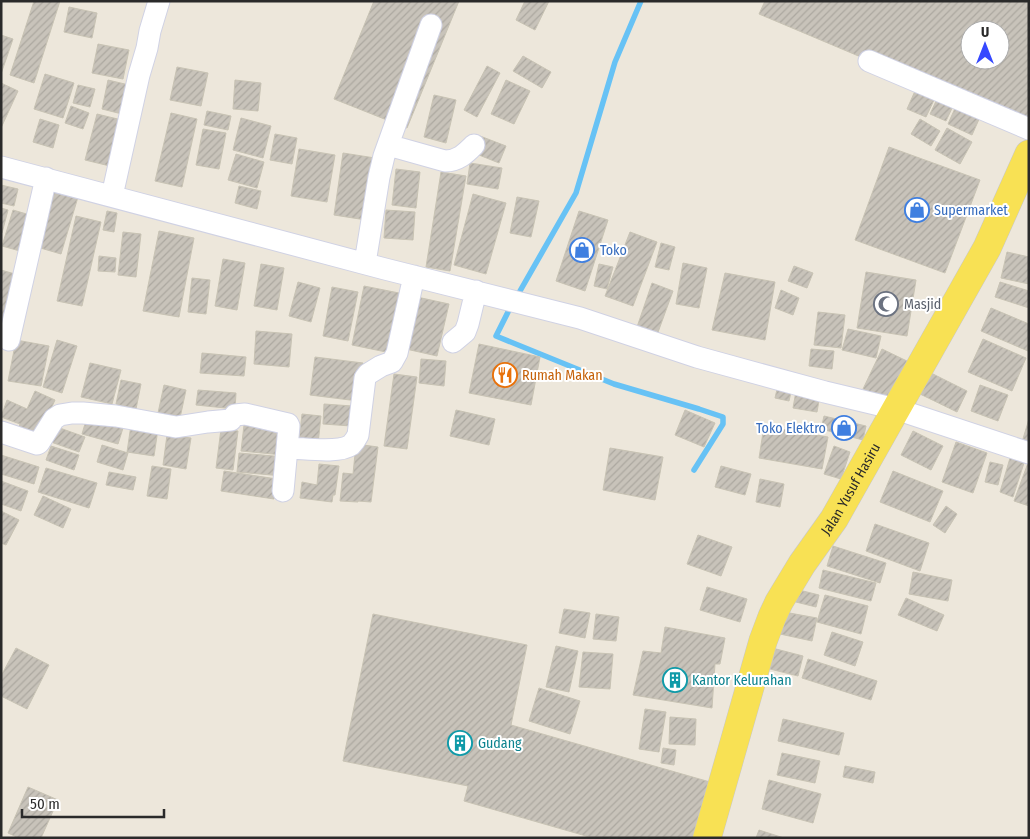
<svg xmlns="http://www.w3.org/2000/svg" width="1030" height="839" font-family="'Fira Sans Condensed',sans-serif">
	<defs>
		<pattern id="building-hatch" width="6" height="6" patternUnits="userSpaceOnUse" patternTransform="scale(1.25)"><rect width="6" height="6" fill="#c8c3ba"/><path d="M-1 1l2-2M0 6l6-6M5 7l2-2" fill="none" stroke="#aca8a0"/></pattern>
	</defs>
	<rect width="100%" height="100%" fill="#ede7db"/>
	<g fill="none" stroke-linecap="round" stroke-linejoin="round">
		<path stroke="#67c2f5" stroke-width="5.5" d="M516,298L576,193L615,62L641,1
			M511,306L496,336L614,384L699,409L723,417V424L694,470"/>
	</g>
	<path fill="url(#building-hatch)" stroke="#c8c3b4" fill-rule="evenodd" d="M34,1H60L34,83L10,75Z
		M374,1H459L407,128L334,99Z
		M525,1H549L535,30L516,20Z
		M765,1H1029V128L759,14ZM970,30H1000V60H970Z
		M69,7L97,13L92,38L64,32Z
		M1,35L13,39L1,74Z
		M98,44L129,50L123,79L92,73Z
		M523,56L551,72L542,88L513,71Z
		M487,66L500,73L477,117L464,110Z
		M177,67L208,73L201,106L170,100Z
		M45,74L74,83L63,118L34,109Z
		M108,80L129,85L122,114L102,109Z
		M235,80L261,83L258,111L233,109Z
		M506,80L530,91L514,124L491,114Z
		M1,83L18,91L1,128Z
		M78,85L95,89L90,107L73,103Z
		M915,91L934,100L926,117L907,109Z
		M434,95L456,100L446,143L424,137Z
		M937,99L953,106L946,121L930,114Z
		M71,106L89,113L83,129L65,123Z
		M956,106L980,117L972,135L948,124Z
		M207,111L231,116L228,130L204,125Z
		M171,113L197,119L182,187L155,181Z
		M97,114L126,121L114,167L85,160Z
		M241,118L271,126L263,158L233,150Z
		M40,119L59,125L53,148L33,142Z
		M920,119L940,131L931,146L911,134Z
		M947,128L972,142L960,164L935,150Z
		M203,129L226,133L219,169L196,165Z
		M275,134L297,138L292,164L270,160Z
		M480,136L506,146L499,163L474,153Z
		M889,147L980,180L945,273L855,240Z
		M299,149L335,155L327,202L291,196Z
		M343,153L375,158L366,220L334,215Z
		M236,154L264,162L257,188L228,180Z
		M470,163L502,168L498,189L467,184Z
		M396,169L420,172L416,208L392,205Z
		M441,172L466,176L450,271L426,267Z
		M1,185L18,189L14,206L1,203Z
		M239,186L261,191L257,209L235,203Z
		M54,190L78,197L61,254L37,247Z
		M473,194L506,203L486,274L454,265Z
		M517,197L539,201L531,237L510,233Z
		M1,208L8,210L2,233H1Z
		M13,210L30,215L20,251L2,246Z
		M386,210L415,212L413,240L384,238Z
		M107,211L117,213L114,232L103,230Z
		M579,211L608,220L585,291L556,281Z
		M76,216L101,222L82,306L57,301Z
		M159,231L194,238L179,317L143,311Z
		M123,232L141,234L136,277L118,275Z
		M630,232L657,242L633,306L605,296Z
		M661,243L675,247L669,270L655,267Z
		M1007,252L1029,257V284L1001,278Z
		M99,256L116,258L115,272L98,271Z
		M223,259L245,263L237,310L215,306Z
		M683,263L707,268L699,308L676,304Z
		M261,264L284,268L277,310L254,306Z
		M599,264L613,267L607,289L594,286Z
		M794,266L813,273L807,288L788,281Z
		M1,270L15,274L5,319H1Z
		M866,272L916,280L907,336L857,328Z
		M725,273L775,282L765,340L712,330Z
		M192,278L210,280L206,314L188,312Z
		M298,282L320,288L311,322L289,316Z
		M1000,282L1029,291V308L995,297Z
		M652,283L673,291L657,335L636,330Z
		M364,286L404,294L391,353L352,345Z
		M332,287L358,292L348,341L323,336Z
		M781,290L799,298L793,315L775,308Z
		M417,297L449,304L437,356L406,349Z
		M991,308L1029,324L1028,351L981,331Z
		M818,312L845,315L841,348L814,345Z
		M848,329L881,336L876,358L842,350Z
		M256,331L292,334L289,367L254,364Z
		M983,339L1026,358L1012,391L968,372Z
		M16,340L49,346L41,386L8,381Z
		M57,340L77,346L62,393L43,387Z
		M479,344L540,357L531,405L469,393Z
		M811,349L834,351L832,369L809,366Z
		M882,349L909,362L890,402L863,389Z
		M202,353L246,357L244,376L200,373Z
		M315,357L363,363L358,401L310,395Z
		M421,359L446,361L444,386L419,383Z
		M90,363L121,370L112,404L81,397Z
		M929,372L967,391L957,412L918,393Z
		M394,374L417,377L407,449L384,446Z
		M121,380L141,384L136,409L116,404Z
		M164,385L186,390L180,418L158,413Z
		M778,385L792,388L789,401L775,398Z
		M980,385L1008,395L998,421L971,411Z
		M198,390L236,393L235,409L196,405Z
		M35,391L55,400L39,435L19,427L20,424L1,417L7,400L27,409Z
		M796,391L820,395L817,412L793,408Z
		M324,404L352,406L351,426L323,424Z
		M456,410L495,419L489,445L450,436Z
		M685,410L715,423L704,447L675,435Z
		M302,414L321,416L318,444L299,441Z
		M824,416L866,426L863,440L821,429Z
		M87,417L123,428L118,444L82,434Z
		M1029,419V444L1022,442Z
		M131,425L158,429L154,456L127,452Z
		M244,425L285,429L283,455L241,451Z
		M764,426L828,437L822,469L759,458Z
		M57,427L85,437L79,452L51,442Z
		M221,429L238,431L233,470L216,468Z
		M913,431L943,446L931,470L901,455Z
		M167,435L191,438L186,469L163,465Z
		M956,442L987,453L973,493L942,482Z
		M356,444L378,447L371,502L358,501V502L340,501L343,473L353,474Z
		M102,445L128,453L123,470L97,462Z
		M51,446L79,455L74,470L46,460Z
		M834,446L850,452L841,479L824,474Z
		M610,448L663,457L655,500L603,490Z
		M239,453L285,457L283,476L237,472Z
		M1,455L39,467L34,484L1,474Z
		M1010,458L1024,463L1013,497L1000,492Z
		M990,462L1003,465L998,485L985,482Z
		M1028,463H1029V506L1014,501Z
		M319,464L339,466L335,495H333L332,502L300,498L302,482L317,485Z
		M152,466L171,469L167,499L147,496Z
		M721,466L751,474L745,495L715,487Z
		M46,468L97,483L89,508L38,492Z
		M224,471L277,479L274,499L221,491Z
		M893,471L943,491L930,522L880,502Z
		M109,472L136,477L133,490L106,485Z
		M760,479L784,484L780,507L756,502Z
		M1,481L28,491L21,511L1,504Z
		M43,496L71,509L63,528L34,515Z
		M946,506L957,514L945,533L933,525Z
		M1,511L19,520L6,545L1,543Z
		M875,524L929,543L920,571L866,551Z
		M698,535L732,547L721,576L687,564Z
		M833,546L886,563L880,583L827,566Z
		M823,570L876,583L871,601L819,588Z
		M913,572L952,580L948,601L909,594Z
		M707,587L747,599L740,622L700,610Z
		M791,588L819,595L816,607L788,600Z
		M825,595L868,606L861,634L817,622Z
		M906,598L944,615L937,631L898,615Z
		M564,609L590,613L585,638L559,633Z
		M784,612L817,618L812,641L780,634Z
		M373,614L527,645L511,725L710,782L694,838H593L464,801L468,786L343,761Z
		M596,614L619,617L616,641L593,639Z
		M665,627L725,638L720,664H715L712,708L633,695L643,651L661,653Z
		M832,632L863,642L855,666L824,655Z
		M556,646L578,651L569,692L546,687Z
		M16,648L49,665L27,709L1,696V676Z
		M776,649L803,656L798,676L770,669Z
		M583,652L613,654L610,689L579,687Z
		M808,659L877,681L871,700L802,678Z
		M539,688L580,701L570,734L529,721Z
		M645,709L666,712L659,752L639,749Z
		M670,717L696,719L695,745L669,744Z
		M783,719L844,733L839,755L778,741Z
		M663,748L676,750L674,765L661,763Z
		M782,753L820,761L815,783L777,775Z
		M845,766L875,772L873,783L843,777Z
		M769,780L821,794L813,823L762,809Z
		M28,787L58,800L41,838H19L8,833Z
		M759,830L784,838H756Z"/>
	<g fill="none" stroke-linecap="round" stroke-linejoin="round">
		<defs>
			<path id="minor" d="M869,61L1029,129
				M388,145L445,161C458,161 465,154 474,145
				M1,167L385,269L580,318L697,357L825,392L896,409L1029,453
				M112,196L139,75L147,48L150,31L159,1
				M365,263L379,177L384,156L431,25
				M9,340L46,178
				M453,342L465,332L468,324L476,291
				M1,432L37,444L39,443L54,419L60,415L72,413H83L116,416L176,427L208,422L231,420L235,415L245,414L288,424L289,426L287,448C303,448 338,454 351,445C354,442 356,439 358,435L365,378L368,374L381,366L392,362L397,353L414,276
				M283,491L287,448"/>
			<g id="major">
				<path id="s1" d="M707,838L763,641L772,617L779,602L802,564L834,519L987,248L1029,154"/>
			</g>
		</defs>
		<use href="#minor" stroke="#d0d2e4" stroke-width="23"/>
		<use href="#major" stroke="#c8c8c8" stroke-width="29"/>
		<use href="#minor" stroke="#fff" stroke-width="21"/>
		<use href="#major" stroke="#f8e154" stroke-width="28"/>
	</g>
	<defs>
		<symbol id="shop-ring" viewBox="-11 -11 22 22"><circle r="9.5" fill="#fff" stroke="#3f7fe0" stroke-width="1.5"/><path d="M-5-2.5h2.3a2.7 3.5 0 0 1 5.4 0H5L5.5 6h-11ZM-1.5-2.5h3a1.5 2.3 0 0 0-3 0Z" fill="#3f7fe0"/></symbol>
		<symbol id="mosque-ring" viewBox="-11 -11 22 22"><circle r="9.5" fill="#fff" stroke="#6b7280" stroke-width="1.5"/><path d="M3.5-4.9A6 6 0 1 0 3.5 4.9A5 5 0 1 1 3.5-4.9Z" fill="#6b7280"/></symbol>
		<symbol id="restaurant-ring" viewBox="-11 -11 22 22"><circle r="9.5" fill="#fff" stroke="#e8710a" stroke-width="1.5"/><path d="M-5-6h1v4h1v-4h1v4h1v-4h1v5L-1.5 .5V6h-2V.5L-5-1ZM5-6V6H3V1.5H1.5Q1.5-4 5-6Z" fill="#e8710a"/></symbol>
		<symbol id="building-ring" viewBox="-11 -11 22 22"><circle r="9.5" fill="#fff" stroke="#0f9aa8" stroke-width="1.5"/><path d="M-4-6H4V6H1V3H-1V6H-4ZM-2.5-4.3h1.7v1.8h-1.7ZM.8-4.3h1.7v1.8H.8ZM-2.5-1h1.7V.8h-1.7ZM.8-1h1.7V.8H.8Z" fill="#0f9aa8"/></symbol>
	</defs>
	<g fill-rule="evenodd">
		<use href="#shop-ring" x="903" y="196" width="28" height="28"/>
		<use href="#shop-ring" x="568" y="236" width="28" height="28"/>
		<use href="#mosque-ring" x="872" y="290" width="28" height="28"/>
		<use href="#restaurant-ring" x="491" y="361" width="28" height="28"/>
		<use href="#shop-ring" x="830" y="414" width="28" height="28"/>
		<use href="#building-ring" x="661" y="666" width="28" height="28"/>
		<use href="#building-ring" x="446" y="729" width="28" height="28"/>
	</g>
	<g text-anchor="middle" stroke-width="4" stroke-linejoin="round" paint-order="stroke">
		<g font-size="14" fill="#366cbe" stroke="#fff" text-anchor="start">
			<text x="934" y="215">Supermarket</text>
			<text x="600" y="255">Toko</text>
			<text x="826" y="433" text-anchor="end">Toko Elektro</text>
		</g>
		<g font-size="14" fill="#5b616d" stroke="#fff" text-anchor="start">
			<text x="904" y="309">Masjid</text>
		</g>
		<g font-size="14" fill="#c56008" stroke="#fff" text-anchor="start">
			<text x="522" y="380">Rumah Makan</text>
		</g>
		<g font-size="14" fill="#2a2a2a" stroke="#fff">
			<text dy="5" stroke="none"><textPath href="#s1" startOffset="381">Jalan Yusuf Hasiru</textPath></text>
		</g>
		<g font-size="14" fill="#0d838f" stroke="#fff" text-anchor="start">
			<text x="692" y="685">Kantor Kelurahan</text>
			<text x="478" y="748">Gudang</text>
		</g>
	</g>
	<rect width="1030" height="839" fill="none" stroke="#2a2a2a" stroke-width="5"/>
	<g transform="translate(985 45)"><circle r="24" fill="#ffffff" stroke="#aaaaaa"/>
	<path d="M0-4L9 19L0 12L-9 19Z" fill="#3548ff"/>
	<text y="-8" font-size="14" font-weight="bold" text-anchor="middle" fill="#2a2a2a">U</text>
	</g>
	<path d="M22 809v8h142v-8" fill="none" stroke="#2a2a2a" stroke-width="2.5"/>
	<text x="30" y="809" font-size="15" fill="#2a2a2a" stroke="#ffffff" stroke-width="4" paint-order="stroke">50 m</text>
</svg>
